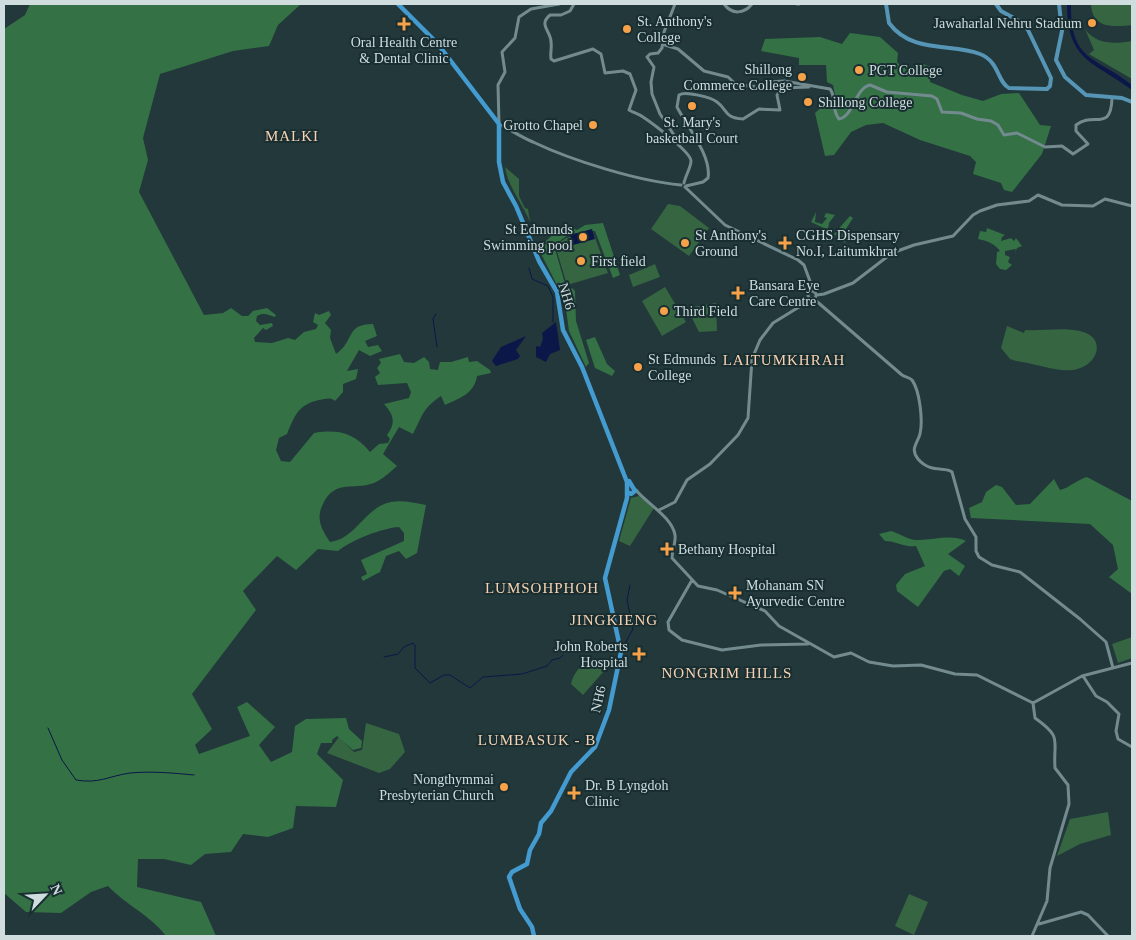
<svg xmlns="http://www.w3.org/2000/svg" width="1136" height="940" font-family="'Times New Roman',serif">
	<rect width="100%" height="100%" fill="#22383b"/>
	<path fill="#356541" d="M1091,4H1132V25C1114,27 1092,29 1091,4Z
		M1085,29C1097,45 1114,44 1132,41V79L1089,54L1094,50Z
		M505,167L519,179V196L525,208L528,209L530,222C522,203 508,187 505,167Z
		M668,204L680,206L709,228L689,256L651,229Z
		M593,232L608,273L567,285L555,245L566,238Z
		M655,264L660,277L633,287L629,275Z
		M665,287L686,322L662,336L642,301Z
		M716,303L717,331L699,332L687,308Z
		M1007,326L1024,333L1025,330C1043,331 1062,327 1080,331C1108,337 1098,367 1073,370C1055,372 1034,363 1016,361L1010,359L1001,348Z
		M639,496L654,508L630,546L619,541L631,498Z
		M1132,637V658L1118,663L1112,644Z
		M593,658L604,671L583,695L571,684C573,673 582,663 593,658Z
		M366,723L399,734L405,752L390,769L379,773L327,753L339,737L354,752L362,750Z
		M1108,812L1111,835L1080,844L1057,856L1070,819Z
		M909,894L928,902L914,935L895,926Z"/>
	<path fill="#347145" d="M30,4H301L278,25L269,46L233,51L160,74L143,138L148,160L139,192L204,315L223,313L231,308L242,316H248L253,311L267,308L276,315L275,317C268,315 264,312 257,316L256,321L260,325L272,323L273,326L266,330L263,328L254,338L255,342L272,343L288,338L295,340L304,332L316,329L318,325L313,322L315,313L319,315L329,311L331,315L325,323L331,330L330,338L336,354C355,341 345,324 373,324L377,336L365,341L368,347L378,345L382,351L370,356L359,350L347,371L358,369L356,379L343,384V392L335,401C330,397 326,399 319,400C298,405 295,415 287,434L279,438L276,450L281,461L290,462L314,433C339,429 354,433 370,452L379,444L388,443L390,439L387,435C396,423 394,415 384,404L409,398L411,392L407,383L378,385L375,377L380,373L377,368L381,363L379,359L400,354L404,362L414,363L424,357L429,362L430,369L438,370L440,362H451L468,357L469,362L477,361L490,370L491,373L477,376C474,394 460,398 445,405L441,396C422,409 423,415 413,434L399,427L383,454L397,466C391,471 385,477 378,481C356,493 335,476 322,506C316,520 322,530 330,542C356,539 366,506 391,502C402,500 415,503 426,505L417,553L406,559L399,551L386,556L380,572L363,581L361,577L367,574L361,560L404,541V533L399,527C382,528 352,540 338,551L318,549L296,570L277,556L243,591L256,610L192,694L212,729L195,745L199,754L250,736L237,707L247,702L275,727L259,745L271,762L292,752L295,726L306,719L346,718L349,729L362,741L361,748L353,750L337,736L332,740V743H321L317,754L343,780L336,807L296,806L293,828L268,837L243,834L231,852L205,854L191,865L164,859H138L137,887L201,902L216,936H166C150,915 126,905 108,886L91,892L61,913L26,912L4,893V29L25,15Z
		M850,33L880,37L898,53L897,62L903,68L923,64L931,67L930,82L962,95L983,101L1001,94L1019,93L1040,125L1051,126L1042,154L1012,192L1004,190L1001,183L973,174L976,162L970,156L920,140L883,123L866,125L851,132L834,155L825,156L815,113L824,105L836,100L833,85L827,82L826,65H799V58L761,51L765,39L820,37L842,44Z
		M816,212L815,222L822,224L827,218L824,217L826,213L835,215L829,223L828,230L811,222Z
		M850,216L853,218L842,235L847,237L845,243L834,234Z
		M603,223L620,275L613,278L595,231C579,233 562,232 555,249L566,287L560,291L538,248L556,232L567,226L577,230L585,225Z
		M987,228L1005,235L1002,237L1001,241L1011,238L1014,241L1016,238L1022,246L1017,248L1015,254L1016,249L1005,251V255L1010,257L1008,262L1012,265L1006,270L1000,269L996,264L997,252L1000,251C994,243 987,241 978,239L980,231L986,232Z
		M572,288L575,291L576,321L589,363L586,367L569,331L564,294Z
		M595,337L607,364L615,371L612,376L595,368L586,340Z
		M1087,477L1132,501V594L1109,577L1118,569L1113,545L1090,524L971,518L969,508L982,502L986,492L996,485L1002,487L1016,505L1030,504L1054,479L1060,490C1071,487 1076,480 1087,477Z
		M891,531C899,533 910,541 918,540C935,540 951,534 966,541L948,554L965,566L959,576L950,569L944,571L918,607L897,591L896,585L905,574L925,566L916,546C906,548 896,541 885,541L879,534Z"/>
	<path fill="#0b1749" d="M1067,4H1071C1070,62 1096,56 1132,85V90C1093,61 1067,61 1067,4Z
		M592,229L595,239L573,245L570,235Z
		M556,322L560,350L550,354L546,362L536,357V346L540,347L543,339L542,333Z
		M526,336L516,350L520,356L518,359L496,366L492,361L501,347Z"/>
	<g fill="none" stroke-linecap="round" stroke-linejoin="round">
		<path stroke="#0b1749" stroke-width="1" d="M529,268L532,279L548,286L553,297V322
			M436,314L433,319L437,347
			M623,647L633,629L627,600L630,585
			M384,657L398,654L404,647L413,643L415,645V668L430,683L444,675H450L470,688L483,677L522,674L547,666L552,660L560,658L563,655
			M48,728L62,760L76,780C99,784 109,776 130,773C152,771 173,773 194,775"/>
		<path stroke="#738b8f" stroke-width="3" d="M559,4L531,9L519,17L515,38L502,52L505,72L498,85L499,124C511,130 521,137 533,142C573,161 638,181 681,185
			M574,4L570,11L561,15H550C538,25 551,31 551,42C552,48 550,53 551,59L554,61L593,49L601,54L605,73L623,71L630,74L636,90L629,110C634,113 639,114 643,117C652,123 691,152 691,161C691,167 685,177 684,183
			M675,4L664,32L662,48L658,53L650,54L647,57L654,67L651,82L652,94L660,114L680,144
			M724,4C732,15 744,14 752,4
			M797,4H799
			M662,40L665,45L678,49L704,71L728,77L740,88L749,85L758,88L769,82L784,81L830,89C837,98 831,110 839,119C854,116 855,88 870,85L887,92L932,96L937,99L942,112L961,113L977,119L991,121L998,125L1004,135L1017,133L1045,147L1062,146L1073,154L1088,144L1076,131V125C1093,111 1111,133 1112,98
			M686,186L703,182L708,178C712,156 686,125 677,107L679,95C685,91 711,97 717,102C728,110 724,118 743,119L759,109L780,110L777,95L782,88L809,87
			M685,187L725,225L798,260L804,265L814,292
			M808 295a4 4 0 1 1 8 0a4 4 0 1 1-8 0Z
			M817,295L824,294L853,283L892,253L914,245L953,236L973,215L980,211L997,205L1029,201L1038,195L1062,205L1093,206L1105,199L1132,206
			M814,299L902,375C905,377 909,377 912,380C920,391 923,421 920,434C917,444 910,449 918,459C931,474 945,466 952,472L965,519L976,537V551L979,557L992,565L1020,572L1080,619L1106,642L1113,668
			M636,490C646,503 672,517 675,535C676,542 672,551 672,558L698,586L717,590L765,611L779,626L834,657L851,653L869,662L893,666L921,665L955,674L977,675L1033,703
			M659,510L675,502L687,480L710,464L738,435L748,418L752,359L760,340L773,323L812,299
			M692,580L668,622L669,630L682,640L722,650L761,645L808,644
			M1083,676L1096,696L1107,702L1119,714L1116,731L1118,739L1132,747
			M1039,924L1081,912L1088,915L1108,936
			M1032,936L1047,901L1050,868L1069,804L1068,785L1055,768C1053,739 1063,738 1035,718L1033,703L1082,676L1132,663"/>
		<path stroke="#5795b6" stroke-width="4" d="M886,4L889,23C912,54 951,43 980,54C1000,62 997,82 1009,88L1047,89L1050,86L1051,78L1028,30L1021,22L1001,11L996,4
			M1059,4L1062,31L1056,60L1065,77L1086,95L1122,98L1132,102"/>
		<path stroke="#449bd0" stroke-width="4.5" d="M398,4L437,43L499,124V162L503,182L516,206L539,261L557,292L563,330L582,367L627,482
			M534,936L532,927L520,909L509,877L512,872L527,864L530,850L539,834L541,823L551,811L571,772L595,747L609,710L621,652L605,578L627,498V482L629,481L635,491L631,494L628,492"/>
	</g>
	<g fill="#f7a149" stroke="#182e31" stroke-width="2">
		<circle cx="1092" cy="23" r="5"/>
		<path d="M401.5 16.5h5v5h5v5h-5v5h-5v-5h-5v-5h5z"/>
		<circle cx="627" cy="29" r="5"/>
		<circle cx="859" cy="70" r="5"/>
		<circle cx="802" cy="77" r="5"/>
		<circle cx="808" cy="102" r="5"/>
		<circle cx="692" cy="106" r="5"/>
		<circle cx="593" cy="125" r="5"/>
		<circle cx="583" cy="237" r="5"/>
		<circle cx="685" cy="243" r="5"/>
		<path d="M782.5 235.5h5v5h5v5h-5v5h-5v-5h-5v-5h5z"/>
		<circle cx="581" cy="261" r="5"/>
		<path d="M735.5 285.5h5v5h5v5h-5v5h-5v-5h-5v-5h5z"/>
		<circle cx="664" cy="311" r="5"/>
		<circle cx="638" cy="367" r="5"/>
		<path d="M664.5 541.5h5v5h5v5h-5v5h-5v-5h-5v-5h5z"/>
		<path d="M732.5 585.5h5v5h5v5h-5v5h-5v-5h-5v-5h5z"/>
		<path d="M636.5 646.5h5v5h5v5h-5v5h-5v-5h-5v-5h5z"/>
		<circle cx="504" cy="787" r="5"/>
		<path d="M571.5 785.5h5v5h5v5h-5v5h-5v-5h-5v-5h5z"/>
	</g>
	<g text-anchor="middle" stroke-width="4" stroke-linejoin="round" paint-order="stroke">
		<g font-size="14" fill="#d0dddf" stroke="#182e31" text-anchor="start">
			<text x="637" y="26">St. Anthony's<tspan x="637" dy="16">College</tspan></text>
			<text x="1082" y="28" text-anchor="end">Jawaharlal Nehru Stadium</text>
			<text x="404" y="47" text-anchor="middle">Oral Health Centre<tspan x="404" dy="16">&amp; Dental Clinic</tspan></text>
			<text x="792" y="74" text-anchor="end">Shillong<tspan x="792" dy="16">Commerce College</tspan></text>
			<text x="869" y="75">PGT College</text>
			<text x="818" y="107">Shillong College</text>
			<text x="692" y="127" text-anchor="middle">St. Mary's<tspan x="692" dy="16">basketball Court</tspan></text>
			<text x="583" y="130" text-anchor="end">Grotto Chapel</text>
			<text x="573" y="234" text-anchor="end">St Edmunds<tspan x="573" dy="16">Swimming pool</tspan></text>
			<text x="695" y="240">St Anthony's<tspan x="695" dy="16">Ground</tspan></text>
			<text x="796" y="240">CGHS Dispensary<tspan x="796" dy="16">No.I, Laitumkhrat</tspan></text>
			<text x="591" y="266">First field</text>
			<text x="749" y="290">Bansara Eye<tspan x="749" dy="16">Care Centre</tspan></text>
			<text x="674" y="316">Third Field</text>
			<text x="648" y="364">St Edmunds<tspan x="648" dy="16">College</tspan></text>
			<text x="678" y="554">Bethany Hospital</text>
			<text x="746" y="590">Mohanam SN<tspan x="746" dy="16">Ayurvedic Centre</tspan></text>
			<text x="628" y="651" text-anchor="end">John Roberts<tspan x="628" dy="16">Hospital</tspan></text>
			<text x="494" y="784" text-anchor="end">Nongthymmai<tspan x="494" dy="16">Presbyterian Church</tspan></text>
			<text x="585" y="790">Dr. B Lyngdoh<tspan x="585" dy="16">Clinic</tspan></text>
		</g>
		<g font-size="14" fill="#d0dddf" stroke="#182e31">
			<text transform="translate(567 296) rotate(73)" y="5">NH6</text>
			<text transform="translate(598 699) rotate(-77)" y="5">NH6</text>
		</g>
		<g font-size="15" letter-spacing="1" fill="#f8d2b2" stroke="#182e31">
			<text x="292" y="141">MALKI</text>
			<text x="784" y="365">LAITUMKHRAH</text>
			<text x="542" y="593">LUMSOHPHOH</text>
			<text x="614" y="625">JINGKIENG</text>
			<text x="727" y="678">NONGRIM HILLS</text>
			<text x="537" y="745">LUMBASUK - B</text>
		</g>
	</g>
	<rect width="1136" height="940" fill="none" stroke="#d0dddf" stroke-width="10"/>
	<g transform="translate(45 895) rotate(65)" stroke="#182e31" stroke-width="4" paint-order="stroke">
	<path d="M0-4L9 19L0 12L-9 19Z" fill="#d0dddf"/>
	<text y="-8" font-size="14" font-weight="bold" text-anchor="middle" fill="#d0dddf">N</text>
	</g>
</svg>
